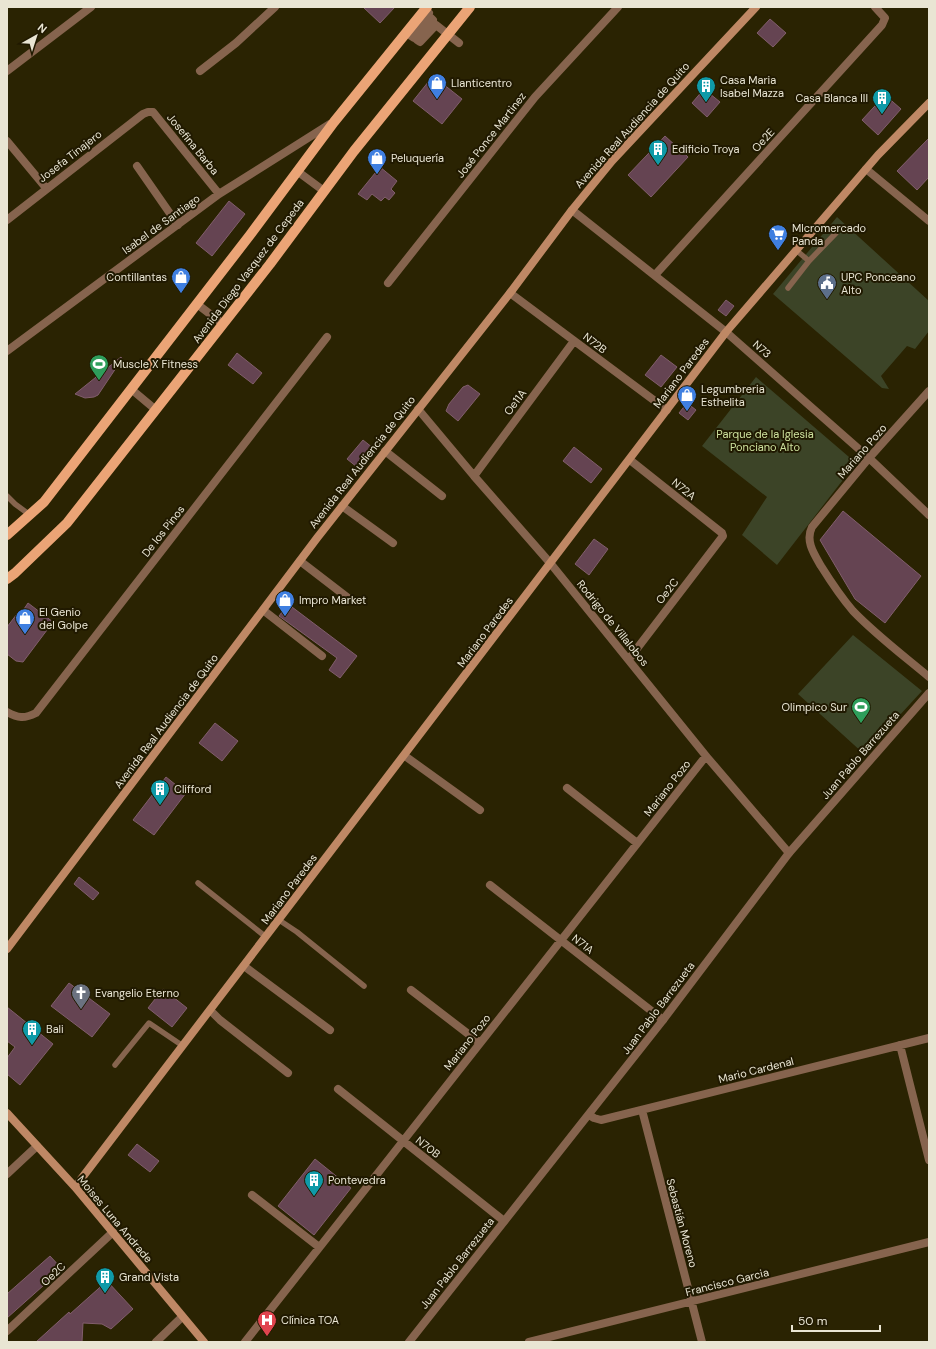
<svg xmlns="http://www.w3.org/2000/svg" width="936" height="1349" font-family="'DM Sans',sans-serif">
	<rect width="100%" height="100%" fill="#2a2302"/>
	<path fill="#3c4427" d="M837,217L929,301V331L915,349L907,346L881,376L889,389L882,388L773,294Z
		M756,377L856,463L777,565L742,535L767,497L702,446Z
		M853,635L922,691L864,754L798,694Z"/>
	<path fill="#654452" stroke="#815e6c" d="M363,7H395L380,23Z
		M770,19L786,33L773,47L757,33Z
		M433,76L462,99L442,124L413,101Z
		M704,89L720,102L707,117L692,103Z
		M885,95L901,109L878,135L862,120Z
		M665,136L688,157L651,197L628,175Z
		M929,138V177L917,190L897,171Z
		M380,167L397,181L391,189L395,193L389,200L385,197L381,201L372,194L367,200L358,194Z
		M229,201L245,214L212,256L196,243Z
		M726,300L734,306L726,316L718,310Z
		M237,353L262,373L253,384L228,365Z
		M661,355L677,367L661,387L645,375Z
		M121,357L122,359L98,395L94,397L85,398L75,394Z
		M468,385L480,394L458,421L446,411L449,404L463,387Z
		M687,403L696,410L688,420L679,413Z
		M363,440L373,448L357,467L347,459Z
		M574,447L602,469L591,483L563,461Z
		M843,511L921,576L885,623L855,599L820,540Z
		M594,539L608,549L589,575L575,564Z
		M28,603L53,622L23,662L16,661L7,654V627L20,610L22,612Z
		M288,604L357,656L340,678L329,670L337,658L279,616Z
		M215,723L238,741L222,761L199,743Z
		M166,777L186,793L154,835L133,820Z
		M79,877L99,893L93,900L74,884Z
		M69,983L110,1014L92,1037L51,1006Z
		M163,989L187,1008L172,1027L148,1008Z
		M7,1007L53,1044L20,1085L7,1074V1058L15,1047L7,1041Z
		M137,1144L159,1161L150,1172L128,1155Z
		M315,1159L351,1188L314,1235L278,1206Z
		M50,1256L62,1269L7,1318V1294Z
		M107,1281L133,1309L111,1329L102,1324L83,1323L82,1342H36L69,1312L70,1314Z"/>
	<g fill="none" stroke-linecap="round" stroke-linejoin="round">
		<path stroke="#86644e" stroke-width="5.5" d="M796,250L809,261
			M788,288L809,261L836,233
			M7,496L15,504L30,515
			M198,883L266,937
			M279,920L297,932L364,986
			M115,1065L149,1023L183,1046"/>
		<path stroke="#86644e" stroke-width="8" d="M425,10L429,13L411,36L414,38L431,18L433,20L417,40L420,42L436,25L459,43
			M297,171L324,191
			M197,304L223,324
			M131,389L156,410"/>
		<path stroke="#86644e" stroke-width="8" d="M7,71L91,7
			M200,71L236,43L275,7
			M7,141L46,188
			M137,166L178,225
			M866,169L929,221
			M572,210L726,332L869,458L929,515
			M7,220L143,114L148,112H153L219,194
			M655,275L882,25L885,18L875,7
			M388,283L535,97L618,7
			M510,293L667,410
			M7,351L219,194L330,124
			M929,391L869,458L812,527C805,541 814,554 821,566C831,582 841,597 853,611C876,635 904,656 929,677
			M418,409L474,476L551,564L706,756L789,853
			M385,451L442,496
			M474,476L574,341
			M342,506L393,543
			M300,561L352,601
			M263,610L322,656
			M629,659L723,536L722,533L630,460
			M7,712C18,718 24,719 36,713L327,337
			M405,756L480,810
			M567,788L637,843
			M490,885L663,1020
			M244,966L330,1030
			M411,990L480,1043
			M210,1010L220,1020L288,1073
			M900,1045L929,1160
			M338,1089L504,1221
			M642,1110L702,1342
			M589,1115L594,1118L601,1120L929,1038
			M7,1174L37,1146
			M252,1195L319,1247
			M7,1331L113,1232
			M156,1342L182,1317
			M245,1342L706,756
			M529,1342L929,1242"/>
		<path stroke="#86644e" stroke-width="8" d="M409,1342L663,1020L789,853L929,693"/>
		<path stroke="#bf8865" stroke-width="8" d="M7,949L317,538L510,293L572,210L612,161L756,7
			M7,1113L75,1187L204,1342
			M75,1187L726,332L878,155L929,103"/>
		<path stroke="#eba476" stroke-width="10" d="M7,535L44,502L250,235L334,122L427,7
			M7,579L15,573L67,523L270,264L354,151L470,7"/>
	</g>
	<defs>
		<symbol id="shop-pin" viewBox="-11 -11 22 30"><path d="M0 17L-7.5 6A9.5 9.5 0 1 1 7.5 6Z" fill="#3f7fe0" stroke="#201900"/><path d="M-5-2.5h2.3a2.7 3.5 0 0 1 5.4 0H5L5.5 6h-11ZM-1.5-2.5h3a1.5 2.3 0 0 0-3 0Z" fill="#fff"/></symbol>
		<symbol id="building-pin" viewBox="-11 -11 22 30"><path d="M0 17L-7.5 6A9.5 9.5 0 1 1 7.5 6Z" fill="#0f9aa8" stroke="#201900"/><path d="M-4-6H4V6H1V3H-1V6H-4ZM-2.5-4.3h1.7v1.8h-1.7ZM.8-4.3h1.7v1.8H.8ZM-2.5-1h1.7V.8h-1.7ZM.8-1h1.7V.8H.8Z" fill="#fff"/></symbol>
		<symbol id="supermarket-pin" viewBox="-11 -11 22 30"><path d="M0 17L-7.5 6A9.5 9.5 0 1 1 7.5 6Z" fill="#3f7fe0" stroke="#201900"/><path d="M-6-5.5h2.5l.6 2H6L4.5 2H-2.5L-4.4-4H-6ZM-1.5 3.2a1.3 1.3 0 1 0 .1 0ZM3 3.2a1.3 1.3 0 1 0 .1 0Z" fill="#fff"/></symbol>
		<symbol id="civic-pin" viewBox="-11 -11 22 30"><path d="M0 17L-7.5 6A9.5 9.5 0 1 1 7.5 6Z" fill="#5c6f8a" stroke="#201900"/><path d="M-.6-6.5H3V-4.5H.6V-3L4-1V1h2V6H-6V1h2V-1L-.6-3ZM-1.2 2.5V6h2.4V2.5Z" fill="#fff"/></symbol>
		<symbol id="stadium-pin" viewBox="-11 -11 22 30"><path d="M0 17L-7.5 6A9.5 9.5 0 1 1 7.5 6Z" fill="#2e9e5b" stroke="#201900"/><path d="M0-5a6.5 5 0 1 0 0 10a6.5 5 0 1 0 0-10ZM-3.5-1.8h7v3.6h-7Z" fill="#fff"/></symbol>
		<symbol id="church-pin" viewBox="-11 -11 22 30"><path d="M0 17L-7.5 6A9.5 9.5 0 1 1 7.5 6Z" fill="#6b7280" stroke="#201900"/><path d="M-1.2-6h2.4v3.5h3.3v2.4h-3.3V6h-2.4V-.1h-3.3v-2.4h3.3Z" fill="#fff"/></symbol>
		<symbol id="hospital-pin" viewBox="-11 -11 22 30"><path d="M0 17L-7.5 6A9.5 9.5 0 1 1 7.5 6Z" fill="#e0444e" stroke="#201900"/><path d="M-5-5h3v3.5h4V-5h3V5h-3V1.5h-4V5h-3Z" fill="#fff"/></symbol>
	</defs>
	<g fill-rule="evenodd">
		<use href="#shop-pin" x="426" y="72" width="22" height="30"/>
		<use href="#building-pin" x="695" y="75" width="22" height="30"/>
		<use href="#building-pin" x="871" y="87" width="22" height="30"/>
		<use href="#building-pin" x="647" y="138" width="22" height="30"/>
		<use href="#shop-pin" x="366" y="147" width="22" height="30"/>
		<use href="#supermarket-pin" x="767" y="223" width="22" height="30"/>
		<use href="#shop-pin" x="170" y="266" width="22" height="30"/>
		<use href="#civic-pin" x="816" y="272" width="22" height="30"/>
		<use href="#stadium-pin" x="88" y="353" width="22" height="30"/>
		<use href="#shop-pin" x="676" y="384" width="22" height="30"/>
		<use href="#shop-pin" x="274" y="589" width="22" height="30"/>
		<use href="#shop-pin" x="14" y="607" width="22" height="30"/>
		<use href="#stadium-pin" x="850" y="696" width="22" height="30"/>
		<use href="#building-pin" x="149" y="778" width="22" height="30"/>
		<use href="#church-pin" x="70" y="982" width="22" height="30"/>
		<use href="#building-pin" x="21" y="1018" width="22" height="30"/>
		<use href="#building-pin" x="303" y="1169" width="22" height="30"/>
		<use href="#building-pin" x="94" y="1266" width="22" height="30"/>
		<use href="#hospital-pin" x="256" y="1309" width="22" height="30"/>
	</g>
	<g text-anchor="middle" stroke-width="4" stroke-linejoin="round" paint-order="stroke">
		<g font-size="11" fill="#e9e5d3" stroke="#201900" text-anchor="start">
			<text x="720" y="84">Casa Maria<tspan x="720" dy="13">Isabel Mazza</tspan></text>
			<text x="451" y="87">Llanticentro</text>
			<text x="868" y="102" text-anchor="end">Casa Blanca III</text>
			<text x="672" y="153">Edificio Troya</text>
			<text x="391" y="162">Peluquería</text>
			<text x="792" y="232">MIcromercado<tspan x="792" dy="13">Panda</tspan></text>
			<text x="167" y="281" text-anchor="end">Contillantas</text>
			<text x="841" y="281">UPC Ponceano<tspan x="841" dy="13">Alto</tspan></text>
			<text x="113" y="368">Muscle X Fitness</text>
			<text x="701" y="393">Legumbreria<tspan x="701" dy="13">Esthelita</tspan></text>
			<text x="299" y="604">Impro Market</text>
			<text x="39" y="616">El Genio<tspan x="39" dy="13">del Golpe</tspan></text>
			<text x="847" y="711" text-anchor="end">Olimpico Sur</text>
			<text x="174" y="793">Clifford</text>
			<text x="95" y="997">Evangelio Eterno</text>
			<text x="46" y="1033">Bali</text>
			<text x="328" y="1184">Pontevedra</text>
			<text x="119" y="1281">Grand Vista</text>
			<text x="281" y="1324">Clínica TOA</text>
		</g>
		<g font-size="11" fill="#e9e5d3" stroke="#201900">
			<text transform="translate(632 125) rotate(-48)" y="4">Avenida Real Audiencia de Quito</text>
			<text transform="translate(491 135) rotate(-52)" y="4">José Ponce Martinez</text>
			<text transform="translate(763 140) rotate(-48)" y="4">Oe2E</text>
			<text transform="translate(193 144) rotate(51)" y="4">Josefina Barba</text>
			<text transform="translate(70 156) rotate(-38)" y="4">Josefa Tinajero</text>
			<text transform="translate(161 224) rotate(-36)" y="4">Isabel de Santiago</text>
			<text transform="translate(248 271) rotate(-53)" y="4">Avenida Diego Vasquez de Cepeda</text>
			<text transform="translate(595 343) rotate(37)" y="4">N72B</text>
			<text transform="translate(762 349) rotate(41)" y="4">N73</text>
			<text transform="translate(681 373) rotate(-53)" y="4">Mariano Paredes</text>
			<text transform="translate(515 402) rotate(-53)" y="4">Oe11A</text>
			<text transform="translate(862 451) rotate(-49)" y="4">Mariano Pozo</text>
			<text transform="translate(362 462) rotate(-52)" y="4">Avenida Real Audiencia de Quito</text>
			<text transform="translate(684 489) rotate(39)" y="4">N72A</text>
			<text transform="translate(163 531) rotate(-52)" y="4">De los Pinos</text>
			<text transform="translate(667 591) rotate(-52)" y="4">Oe2C</text>
			<text transform="translate(613 623) rotate(51)" y="4">Rodrigo de Villalobos</text>
			<text transform="translate(485 632) rotate(-53)" y="4">Mariano Paredes</text>
			<text transform="translate(166 721) rotate(-53)" y="4">Avenida Real Audiencia de Quito</text>
			<text transform="translate(860 755) rotate(-49)" y="4">Juan Pablo Barrezueta</text>
			<text transform="translate(667 788) rotate(-52)" y="4">Mariano Pozo</text>
			<text transform="translate(289 889) rotate(-53)" y="4">Mariano Paredes</text>
			<text transform="translate(583 944) rotate(38)" y="4">N71A</text>
			<text transform="translate(658 1008) rotate(-53)" y="4">Juan Pablo Barrezueta</text>
			<text transform="translate(467 1042) rotate(-52)" y="4">Mariano Pozo</text>
			<text transform="translate(756 1070) rotate(-14)" y="4">Mario Cardenal</text>
			<text transform="translate(428 1147) rotate(38)" y="4">N70B</text>
			<text transform="translate(115 1219) rotate(50)" y="4">Moises Luna Andrade</text>
			<text transform="translate(682 1223) rotate(75)" y="4">Sebastián Moreno</text>
			<text transform="translate(457 1263) rotate(-52)" y="4">Juan Pablo Barrezueta</text>
			<text transform="translate(53 1274) rotate(-43)" y="4">Oe2C</text>
			<text transform="translate(727 1282) rotate(-14)" y="4">Francisco Garcia</text>
		</g>
		<g font-size="11" fill="#cde19d" stroke="#201900">
			<text x="765" y="438">Parque de la Iglesia<tspan x="765" dy="13">Ponciano Alto</tspan></text>
		</g>
	</g>
	<rect width="936" height="1349" fill="none" stroke="#e9e5d3" stroke-width="16"/>
	<g transform="translate(36 36) rotate(39)" stroke="#201900" stroke-width="3" paint-order="stroke">
	<path d="M0-3L7 15L0 10L-7 15Z" fill="#e9e5d3"/>
	<text y="-6" font-size="11" font-weight="bold" text-anchor="middle" fill="#e9e5d3">N</text>
	</g>
	<path d="M792 1325v6h88v-6" fill="none" stroke="#e9e5d3" stroke-width="2"/>
	<text x="798" y="1325" font-size="12" fill="#e9e5d3" stroke="#201900" stroke-width="3" paint-order="stroke">50 m</text>
</svg>
